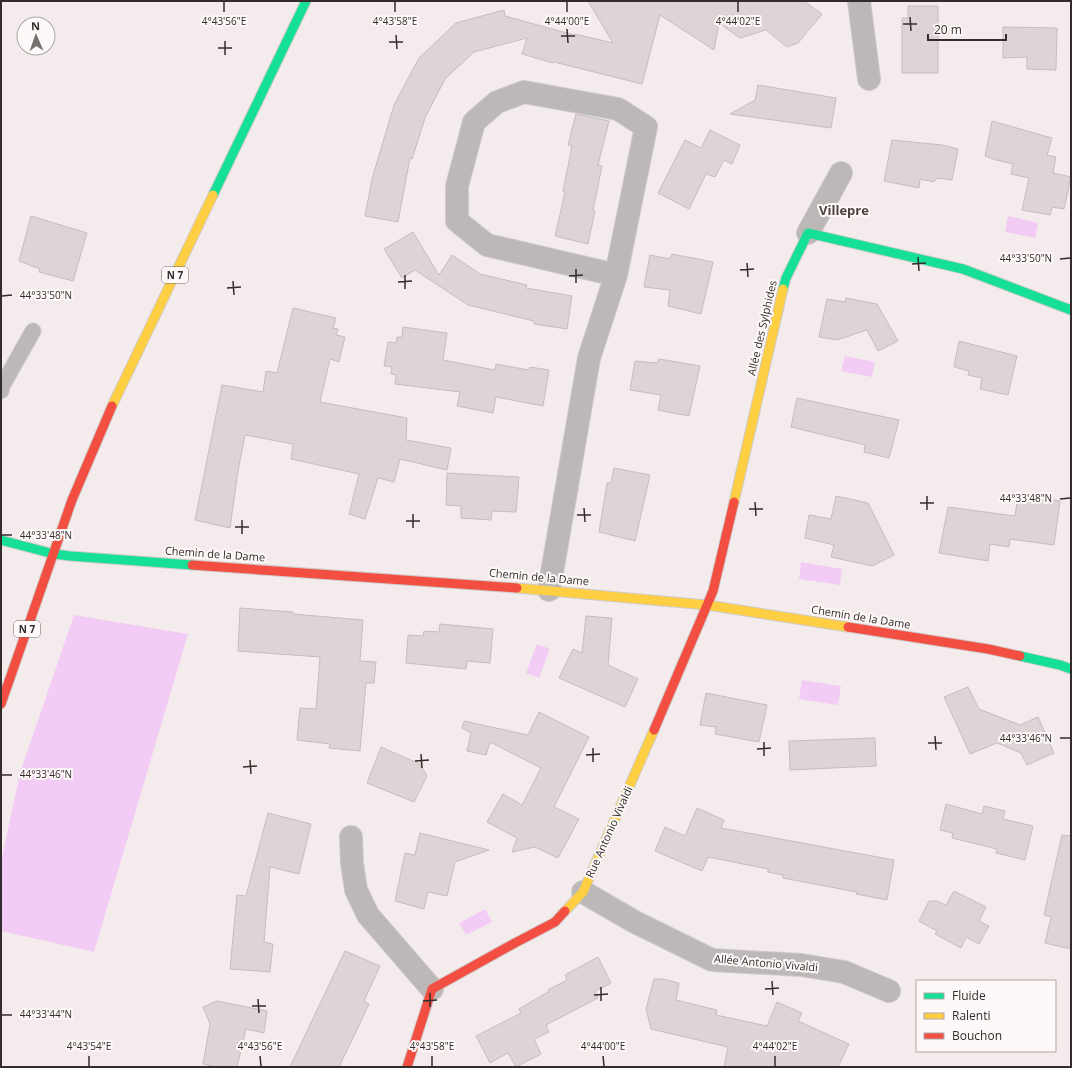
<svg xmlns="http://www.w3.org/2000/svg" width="1072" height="1068" font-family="'Open Sans',sans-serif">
	<rect width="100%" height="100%" fill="#f4ecec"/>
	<path fill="#f3ccf5" d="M1008,216L1038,223L1035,238L1005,232Z
		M845,356L875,362L872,377L841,371Z
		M801,562L842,569L840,585L799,579Z
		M74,615L188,634L94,952L1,931V862L20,773Z
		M537,644L550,649L539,678L526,673Z
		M802,680L841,686L838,705L799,699Z
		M485,909L492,922L466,935L459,923Z"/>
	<path fill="#ded4d5" stroke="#c4bebe" d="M588,1H804L822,14L798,43L787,47L766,30L740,38L719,23L714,50L660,15L642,84L554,62L553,63L522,54L527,38L474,52L445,79L425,118L412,159L410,158L398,222L365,216L372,179L394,105L419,58L456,23L504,10L505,16L574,35L575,34L613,43Z
		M908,6H938V73H902V18H908Z
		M1003,27L1057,28L1056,70L1027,69V57L1003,58Z
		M758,85L836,98L831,128L730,114L755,100Z
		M576,114L609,121L598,165L602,166L593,210L595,211L588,244L555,236L565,192L563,191L572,146L568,145Z
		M992,121L1052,138L1047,155L1056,157L1053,173L1071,177L1064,209L1052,207L1050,215L1022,210L1029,178L1011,174L1013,164L996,160L985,156Z
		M710,130L740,145L732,164L724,160L715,177L706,174L689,209L658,193L685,140L701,148Z
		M892,140L942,145L958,149L952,180L937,178L934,182L920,179L919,188L884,181Z
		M31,216L87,233L73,281L39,272L40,269L19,261Z
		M413,232L439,275L452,255L480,274L527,285L526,288L572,296L567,329L534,324V321L468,305L415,270L402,278L384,249Z
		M672,254L713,262L701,314L668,306L670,290L644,287L650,255L670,259Z
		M846,298L877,304L898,341L878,351L867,330L837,340L819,337L827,299L845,302Z
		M293,308L336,318L333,328L338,329L336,335L345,337L339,362L330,359L320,402L407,418L406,440L451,448L447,470L400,459L394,482L378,478L365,519L349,514L359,474L291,459L293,444L245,435L238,471L230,528L195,520L222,385L263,392L266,371L277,373Z
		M403,327L447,333L443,360L495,370L496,364L529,370L530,367L549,370L543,406L496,397L493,413L457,406L460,392L395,384L396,375L391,374L392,367L384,366L388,342L396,343L397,337H402Z
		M959,341L1017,356L1008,395L980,389L982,378L968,375L969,371L954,367Z
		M659,359L700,366L689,416L658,410L661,395L630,390L635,361L657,363Z
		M797,398L899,420L889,458L864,452L865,445L791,427Z
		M614,468L650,475L635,541L599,532L607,483H611Z
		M447,473L519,477L516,512L492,511L491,520L461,518V506L446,505Z
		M1018,494L1060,501L1054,545L1010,539L1009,547L990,544L988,561L939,553L948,507L1015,516Z
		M836,496L868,503L894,555L872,566L831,557L834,545L805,538L809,515L831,519Z
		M240,608L293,612V614L363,620L360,661L376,662L374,683H366L360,751L329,748L330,744L297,740L300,708L316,709L320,657L238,651Z
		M586,616L612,618L608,665L638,679L625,707L559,678L573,649L582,653Z
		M440,624L493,629L490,663L467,661L466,669L406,663L408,635L423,636L424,631L439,632Z
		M968,687L979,709L1020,725L1038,717L1054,753L1027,765L1021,753L997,743L970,754L944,697Z
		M706,693L767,705L759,742L715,734L716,727L700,725Z
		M539,712L589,737L554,807L579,819L558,858L535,847L512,852L517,838L487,822L503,794L522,805L541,768L490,742L486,755L467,751L471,733L462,728L464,721L528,735Z
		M875,738L876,766L790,770L789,741Z
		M381,747L420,764L427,776L414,802L367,783Z
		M946,804L982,814L984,806L1005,811L1003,819L1033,826L1025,860L996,853L997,849L952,838L953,833L940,830Z
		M697,808L724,820L721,828L894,860L887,900L856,894L857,892L809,883L783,878V875L768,872V869L708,857L702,871L655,851L665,827L685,836Z
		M268,813L311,824L299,874L270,867L264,942L273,944L270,972L230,969L237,895L246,896Z
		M420,833L489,850L455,862L447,896L428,892L424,909L395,901L405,853L415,855Z
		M1062,835L1071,836V949L1045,943L1051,917L1044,915Z
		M954,891L986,907L979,921L989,926L979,944L966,937L961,948L935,934L937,931L919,921L929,901H937L946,905Z
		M345,951L380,966L364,1001L369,1004L363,1017L339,1067H290Z
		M598,957L611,983L595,991L598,998L546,1025L549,1032L534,1039L541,1054L516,1067L508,1053L490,1063L476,1036L521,1013L519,1009L548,992V990L567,980L565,975Z
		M654,979H663L679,983L676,1000L717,1010L716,1015L767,1026L777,1002L802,1013L798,1021L849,1044L838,1067H724L728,1047L651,1029L646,1009Z
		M217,1001L267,1011L264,1033L246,1029L237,1067H218L203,1064L210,1024L203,1007Z"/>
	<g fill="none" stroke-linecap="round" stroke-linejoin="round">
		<defs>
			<path id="lane" d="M1,391L2,386L33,331"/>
			<path id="street" d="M859,1L869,79
				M808,233L841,173
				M549,590L589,358L616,275L646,127L618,109L524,92L497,102L474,122L457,186V221L487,245L616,275
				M351,837L352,863L356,890L368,915L432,989
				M583,892L635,922L712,960L801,965L844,972L889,991"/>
			<path id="fast" d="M213,195L306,1
				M783,289L786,278L808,233L963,269L1071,310
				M1,540L54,554L70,556L192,565
				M1020,656L1060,665L1071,669"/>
			<path id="slow" d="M112,406L213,195
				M734,502L783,289
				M517,588L707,605L848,627
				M565,911L583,892L654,730"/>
			<path id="jam" d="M192,565L517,588
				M848,627L988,649L1020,656
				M1,704L72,500L112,406
				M654,730L713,591L734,502
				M407,1067L432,989L513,944L555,922L565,911"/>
		</defs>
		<use href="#lane" stroke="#d0caca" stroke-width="17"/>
		<use href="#street" stroke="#d0caca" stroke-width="24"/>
		<use href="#fast" stroke="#d0caca" stroke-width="11"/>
		<use href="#slow" stroke="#d0caca" stroke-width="11"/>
		<use href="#jam" stroke="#d0caca" stroke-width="11"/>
		<use href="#lane" stroke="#bbb8b7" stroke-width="15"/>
		<use href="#street" stroke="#bbb8b7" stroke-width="22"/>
		<use href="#fast" stroke="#16e098" stroke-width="9"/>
		<use href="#slow" stroke="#ffcf43" stroke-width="9"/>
		<use href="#jam" stroke="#f24e42" stroke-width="9"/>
	</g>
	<path fill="none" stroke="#322d2c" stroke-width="1.5" d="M224,2V12M395,2V12M567,2V12M738,2V12M910,17L911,31M903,24H917M567,29L568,43M396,35L397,49M561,36H575M225,41V55M389,42H403M218,48H232M918,257L919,271M1060,259L1070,258M747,263L748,277M912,264L926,263M576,269V283M740,270L754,269M405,275V289M569,276L583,275M233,281L234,295M398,282L412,281M227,288L241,287M2,296L12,295M927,496V510M1060,499L1070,498M755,502L756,516M920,503H934M584,508L585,522M749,509H763M413,514V528M577,515H591M242,520V534M406,521H420M235,527H249M2,535H12M935,736L936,750M1060,738H1070M764,742V756M928,743H942M593,748V762M757,749L771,748M421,754L422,768M586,755L600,754M250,760L251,774M415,761L429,760M243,767L257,766M2,775H12M772,981L773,995M601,987V1001M765,989L779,988M430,993V1007M594,995L608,994M258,999L259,1013M423,1001L437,1000M252,1006H266M2,1015H12M89,1056V1066M260,1056L261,1066M432,1056V1066M603,1056L604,1066M775,1056V1066"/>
	<g text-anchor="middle" stroke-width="4" stroke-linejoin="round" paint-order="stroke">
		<g fill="#fef9f8" stroke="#6f6a69" stroke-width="1">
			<rect x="162" y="267" width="26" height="16" rx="3"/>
			<rect x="14" y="621" width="26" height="16" rx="3"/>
		</g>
		<g font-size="10" font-weight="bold" fill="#322d2c">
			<text x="175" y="279">N 7</text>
			<text x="27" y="633">N 7</text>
		</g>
		<g font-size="11" fill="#322d2c" stroke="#fef9f8">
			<text transform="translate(762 328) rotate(-77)" y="4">Allée des Sylphides</text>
			<text transform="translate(215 554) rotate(4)" y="4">Chemin de la Dame</text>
			<text transform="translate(539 577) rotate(5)" y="4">Chemin de la Dame</text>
			<text transform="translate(861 617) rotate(9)" y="4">Chemin de la Dame</text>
			<text transform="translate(609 832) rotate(-66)" y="4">Rue Antonio Vivaldi</text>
			<text transform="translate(766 963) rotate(5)" y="4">Allée Antonio Vivaldi</text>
		</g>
		<g font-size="13" font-weight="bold" fill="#4c4240" stroke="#fef9f8">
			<text x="844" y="215">Villepre</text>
		</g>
	</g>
	<g font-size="10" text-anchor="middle" fill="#322d2c" stroke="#fef9f8" stroke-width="4" stroke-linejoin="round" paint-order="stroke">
		<text x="224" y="25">4°43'56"E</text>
		<text x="395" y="25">4°43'58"E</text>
		<text x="567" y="25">4°44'00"E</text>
		<text x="738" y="25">4°44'02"E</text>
		<text x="1026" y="262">44°33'50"N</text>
		<text x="46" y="299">44°33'50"N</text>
		<text x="1026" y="502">44°33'48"N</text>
		<text x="46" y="539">44°33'48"N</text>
		<text x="1026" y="742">44°33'46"N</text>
		<text x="46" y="778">44°33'46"N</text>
		<text x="46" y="1018">44°33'44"N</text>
		<text x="89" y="1050">4°43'54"E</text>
		<text x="260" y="1050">4°43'56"E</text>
		<text x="432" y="1050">4°43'58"E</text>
		<text x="603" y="1050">4°44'00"E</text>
		<text x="775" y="1050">4°44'02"E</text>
	</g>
	<rect width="1072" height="1068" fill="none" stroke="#322d2c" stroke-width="4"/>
	<rect x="916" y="980" width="140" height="72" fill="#fef9f8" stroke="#aca7a6"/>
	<rect x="924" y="993" width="20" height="6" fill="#16e098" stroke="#aca7a6"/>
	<text x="952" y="1000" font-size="12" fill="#322d2c">Fluide</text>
	<rect x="924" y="1013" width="20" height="6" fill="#ffcf43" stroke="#aca7a6"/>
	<text x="952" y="1020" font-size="12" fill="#322d2c">Ralenti</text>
	<rect x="924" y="1033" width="20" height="6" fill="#f24e42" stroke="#aca7a6"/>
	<text x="952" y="1040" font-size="12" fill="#322d2c">Bouchon</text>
	<g transform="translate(36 36) rotate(358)"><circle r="19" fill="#fef9f8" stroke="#aca7a6"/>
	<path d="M0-3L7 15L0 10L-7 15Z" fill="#76706f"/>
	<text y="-6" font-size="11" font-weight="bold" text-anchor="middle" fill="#322d2c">N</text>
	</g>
	<path d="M928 34v6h78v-6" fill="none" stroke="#322d2c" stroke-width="2"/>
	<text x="934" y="34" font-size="12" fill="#322d2c" stroke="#fef9f8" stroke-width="3" paint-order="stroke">20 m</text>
</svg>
